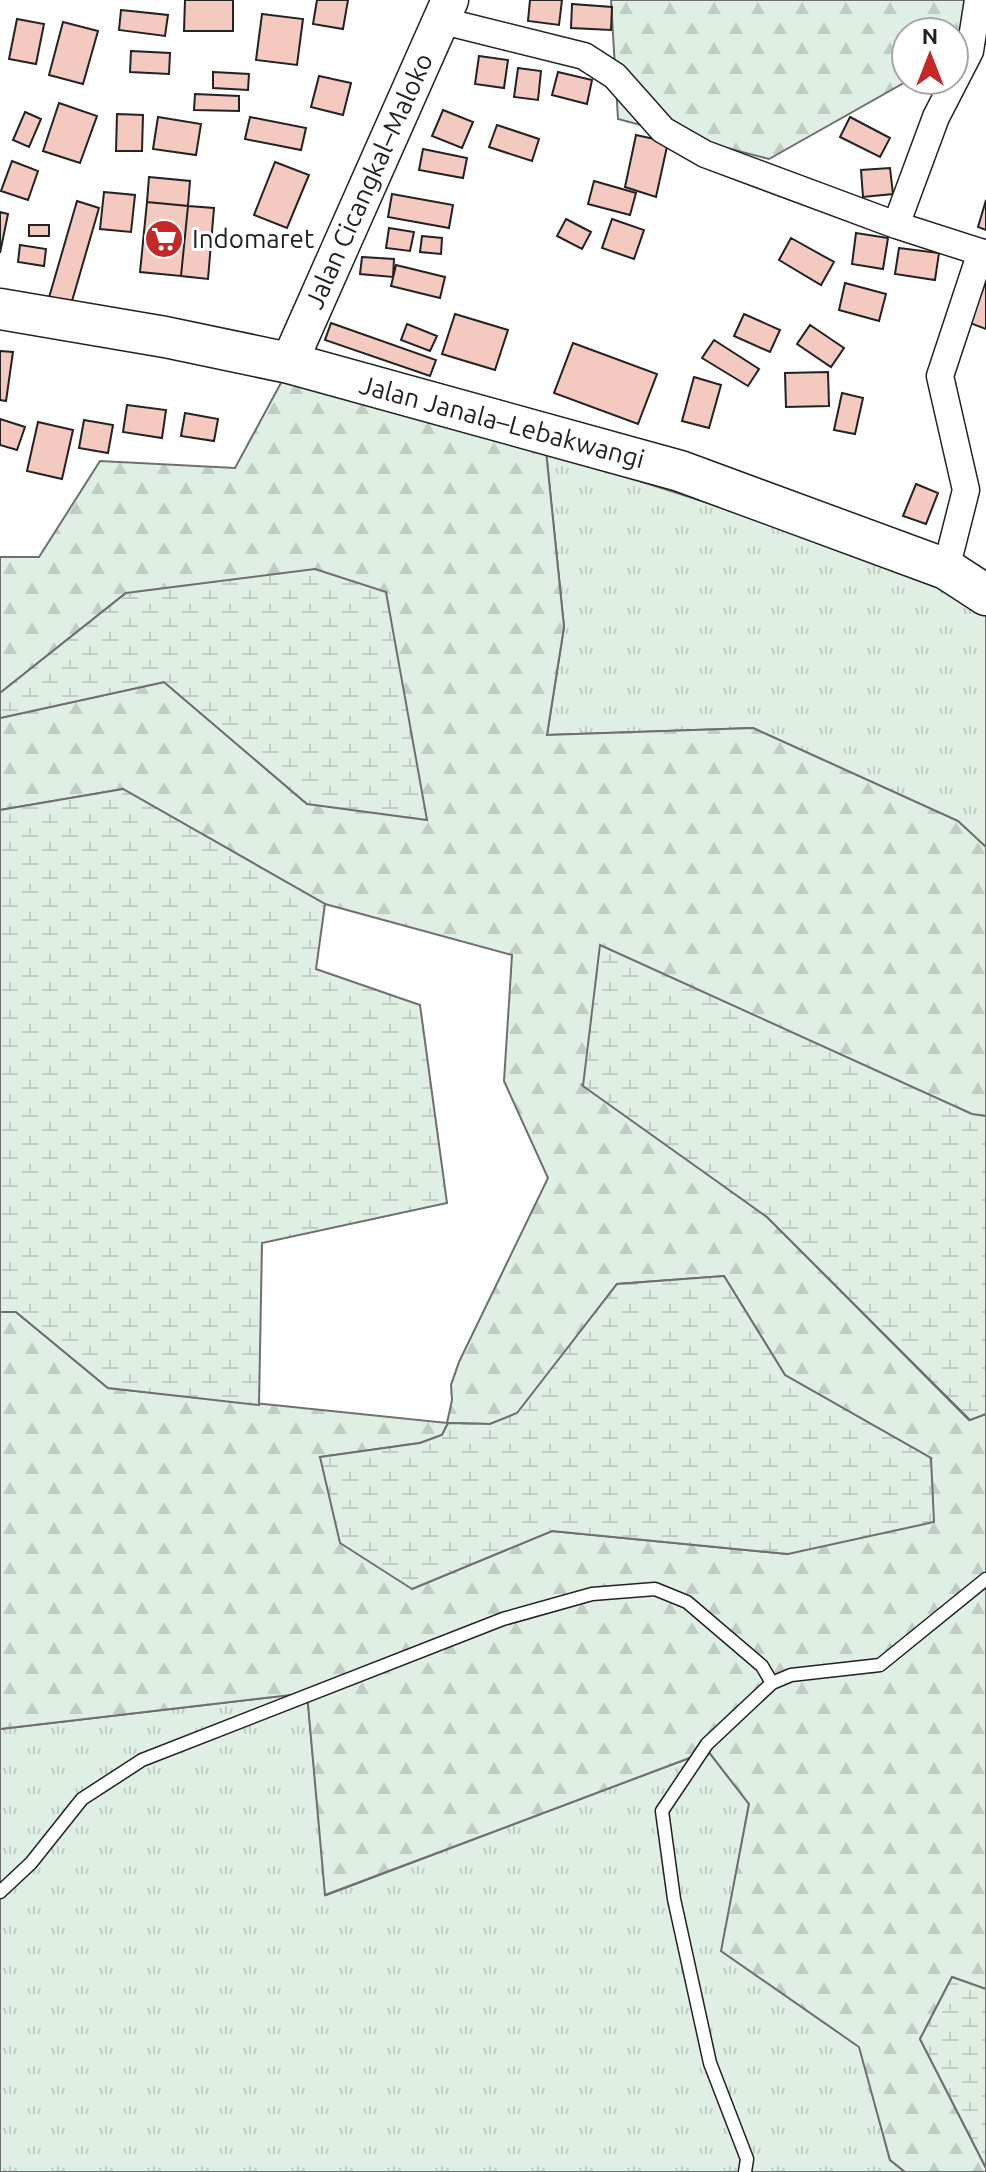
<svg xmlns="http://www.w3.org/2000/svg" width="986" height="2172" font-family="Ubuntu,sans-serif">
	<defs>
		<pattern id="grass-tufts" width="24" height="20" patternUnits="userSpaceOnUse" patternTransform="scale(2)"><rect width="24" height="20" fill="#e0efe3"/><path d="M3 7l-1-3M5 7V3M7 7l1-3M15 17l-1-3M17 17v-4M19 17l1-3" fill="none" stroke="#c0cdc2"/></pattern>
		<pattern id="forest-firs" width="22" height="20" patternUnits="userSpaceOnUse" patternTransform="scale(2)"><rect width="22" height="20" fill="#e0efe3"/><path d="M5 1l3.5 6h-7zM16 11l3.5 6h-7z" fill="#c0cdc2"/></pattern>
		<pattern id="wetland-marsh" width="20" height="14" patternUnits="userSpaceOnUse" patternTransform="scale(2)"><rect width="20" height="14" fill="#e0efe3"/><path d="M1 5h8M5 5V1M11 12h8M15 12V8" fill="none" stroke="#c0cdc2"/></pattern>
	</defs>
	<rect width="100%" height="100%" fill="#fff"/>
	<path fill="url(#grass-tufts)" stroke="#6f6f6f" stroke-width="2" d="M546,451L948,580L986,609V847L958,821L753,728L547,735L564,627Z
		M307,1693L326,1895L708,1751L749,1804L722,1951L860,2047L890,2160L905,2172H0V1729Z"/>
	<path fill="url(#forest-firs)" stroke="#6f6f6f" stroke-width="2" fill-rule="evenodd" d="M611,0H986V44L976,43L954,55V32H906V80H909L769,159L618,119Z
		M289,368L546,451L564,627L547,735L753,728L958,821L986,847V1116L583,1085L767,1217L969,1420L986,1414V1989L952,1977L920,2039L986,2168V2172H905L890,2160L859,2047L721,1951L749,1804L708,1751L325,1895L307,1693L0,1729V1312H16L108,1388L447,1423L452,1400L451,1385L459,1362L548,1178L504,1081L512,955L325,904L123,789L0,810V718L164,682L307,804L126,593L0,693V557H39L100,461L235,468ZM724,1276L785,1375L931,1458L788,1554L552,1531L412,1589L320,1457L420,1443L442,1435L448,1423L490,1424L517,1414L617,1284Z"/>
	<path fill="url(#wetland-marsh)" stroke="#6f6f6f" stroke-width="2" d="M315,569L386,592L427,820L307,804L164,682L0,718V693L126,593Z
		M123,789L325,904L316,969L420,1005L447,1203L262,1243L259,1405L108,1388L16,1312H0V810Z
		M600,945L972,1114L986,1116V1414L970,1420L767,1217L583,1086Z
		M724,1276L785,1375L931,1458L934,1522L788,1554L552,1531L412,1589L340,1543L320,1457L420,1443L442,1435L448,1423L490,1424L517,1413L617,1284Z
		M952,1977L986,1989V2168L920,2039Z"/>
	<path fill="#f3c9c0" stroke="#222" stroke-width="2" d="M185,0H233V31H184Z
		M317,0H348L343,29L313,24Z
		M530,0H562L559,25L528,21Z
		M572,4L612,7L611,30L571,28Z
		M121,10L168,15L165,36L119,30Z
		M262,14L303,19L297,65L256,60Z
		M17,19L44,24L36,64L9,59Z
		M63,22L98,31L83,84L49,75Z
		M131,51L170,53L169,74L130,72Z
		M479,56L508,60L504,88L475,84Z
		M518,68L541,71L538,100L514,97Z
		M213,72L249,74L248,90L213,88Z
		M558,72L592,80L587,104L552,95Z
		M319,76L351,83L343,115L311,107Z
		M195,94L239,96V111L194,110Z
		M59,103L97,116L80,163L43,151Z
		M443,110L473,122L462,148L432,136Z
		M25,112L41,119L29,147L13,140Z
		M117,114L143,115L142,151H116Z
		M158,117L201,124L196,155L153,149Z
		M250,117L306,128L301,150L245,139Z
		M850,117L890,138L880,157L840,137Z
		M497,125L539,139L532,161L489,147Z
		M636,135L668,142L656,197L625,187Z
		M423,149L467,158L463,178L419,170Z
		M12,161L38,171L28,200L1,191Z
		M275,162L309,175L287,228L254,215Z
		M890,168L893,194L863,197L861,170Z
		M149,177L190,181L188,206L147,202Z
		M594,181L636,193L630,215L588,204Z
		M104,192L135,195L131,232L100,229Z
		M392,194L453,205L449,228L388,217Z
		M986,200V230L978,227Z
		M77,201L99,208L70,308L48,301Z
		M147,202L188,206L181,276L140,272Z
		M188,206L214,208L208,279L181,276Z
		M0,212L8,214L0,253Z
		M566,219L591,232L582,249L557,236Z
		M612,219L644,230L634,259L602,248Z
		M29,225H49V236H29Z
		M389,228L414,232L410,251L386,248Z
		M856,233L888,238L883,269L852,264Z
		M422,236L442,238L441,254L420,252Z
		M791,238L834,262L821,285L779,260Z
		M20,245L46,249L44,266L18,262Z
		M899,248L939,253L935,280L895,274Z
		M362,257L394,259L393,277L360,274Z
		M396,265L445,277L440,298L391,286Z
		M986,281V329L970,323Z
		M845,283L886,294L879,321L839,310Z
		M455,314L508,330L495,370L442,354Z
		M744,314L780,330L770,352L734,336Z
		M331,323L436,360L430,376L325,340Z
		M407,324L437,336L430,351L401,340Z
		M810,325L844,348L831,367L797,344Z
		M714,340L759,369L748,386L702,358Z
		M573,343L657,374L638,424L554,393Z
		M0,351L13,352L6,401L0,400Z
		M828,372L829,406L786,407L785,373Z
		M694,377L721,385L709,428L682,421Z
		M842,393L863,398L855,434L834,430Z
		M127,405L166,410L162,438L123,432Z
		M185,413L218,419L214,441L181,436Z
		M0,419L25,427L17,450L0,445Z
		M84,420L113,425L108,453L79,448Z
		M38,422L73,430L62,479L27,471Z
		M916,484L938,493L926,524L903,516Z"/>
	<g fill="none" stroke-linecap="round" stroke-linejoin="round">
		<defs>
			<path id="lane" d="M0,1892L31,1863L82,1799L142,1760L503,1619L592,1594L655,1589L687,1602L762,1666L772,1683L791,1675L880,1665L986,1579
				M745,2172L747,2159L710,2063L674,1899L662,1811L707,1744L772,1683"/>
			<path id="street" d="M439,20L584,56L615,76L663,130L705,154L896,225L986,254
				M896,225L936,117L970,51L978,0
				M946,569L966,490L940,376L981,252"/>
			<path id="secondary" d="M289,363L450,0"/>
			<path id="primary" d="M0,309L165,337L289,363L680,471L946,569L986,595"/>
		</defs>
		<use href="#lane" stroke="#222" stroke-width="15"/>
		<use href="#street" stroke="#222" stroke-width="29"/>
		<use href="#secondary" stroke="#222" stroke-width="39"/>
		<use href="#primary" stroke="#222" stroke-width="43"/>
		<use href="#lane" stroke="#fff" stroke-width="12"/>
		<use href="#street" stroke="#fff" stroke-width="26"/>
		<use href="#secondary" stroke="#fff" stroke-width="36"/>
		<use href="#primary" stroke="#fff" stroke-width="40"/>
	</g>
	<defs>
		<symbol id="supermarket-disc" viewBox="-11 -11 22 22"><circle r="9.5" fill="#c62828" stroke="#fff"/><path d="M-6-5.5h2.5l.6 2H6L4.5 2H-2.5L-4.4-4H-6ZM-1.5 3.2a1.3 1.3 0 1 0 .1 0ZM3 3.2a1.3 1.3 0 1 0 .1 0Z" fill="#fff"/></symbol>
	</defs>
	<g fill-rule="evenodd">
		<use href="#supermarket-disc" x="142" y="217" width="44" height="44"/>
	</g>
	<g text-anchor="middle" stroke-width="6" stroke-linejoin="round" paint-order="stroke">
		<g font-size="26" fill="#222" stroke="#fff">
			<text transform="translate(369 181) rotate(-66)" y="9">Jalan Cicangkal–Maloko</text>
			<text transform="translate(502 422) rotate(15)" y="9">Jalan Janala–Lebakwangi</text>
		</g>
		<g font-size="26" fill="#222" stroke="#fff" text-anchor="start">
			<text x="192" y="248">Indomaret</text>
		</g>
	</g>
	<g transform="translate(930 56)"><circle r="38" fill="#ffffff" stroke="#a7a7a7" stroke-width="2"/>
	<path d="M0-6L14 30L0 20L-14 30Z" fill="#c62828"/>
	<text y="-12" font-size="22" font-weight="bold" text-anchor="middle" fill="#222222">N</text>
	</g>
</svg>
